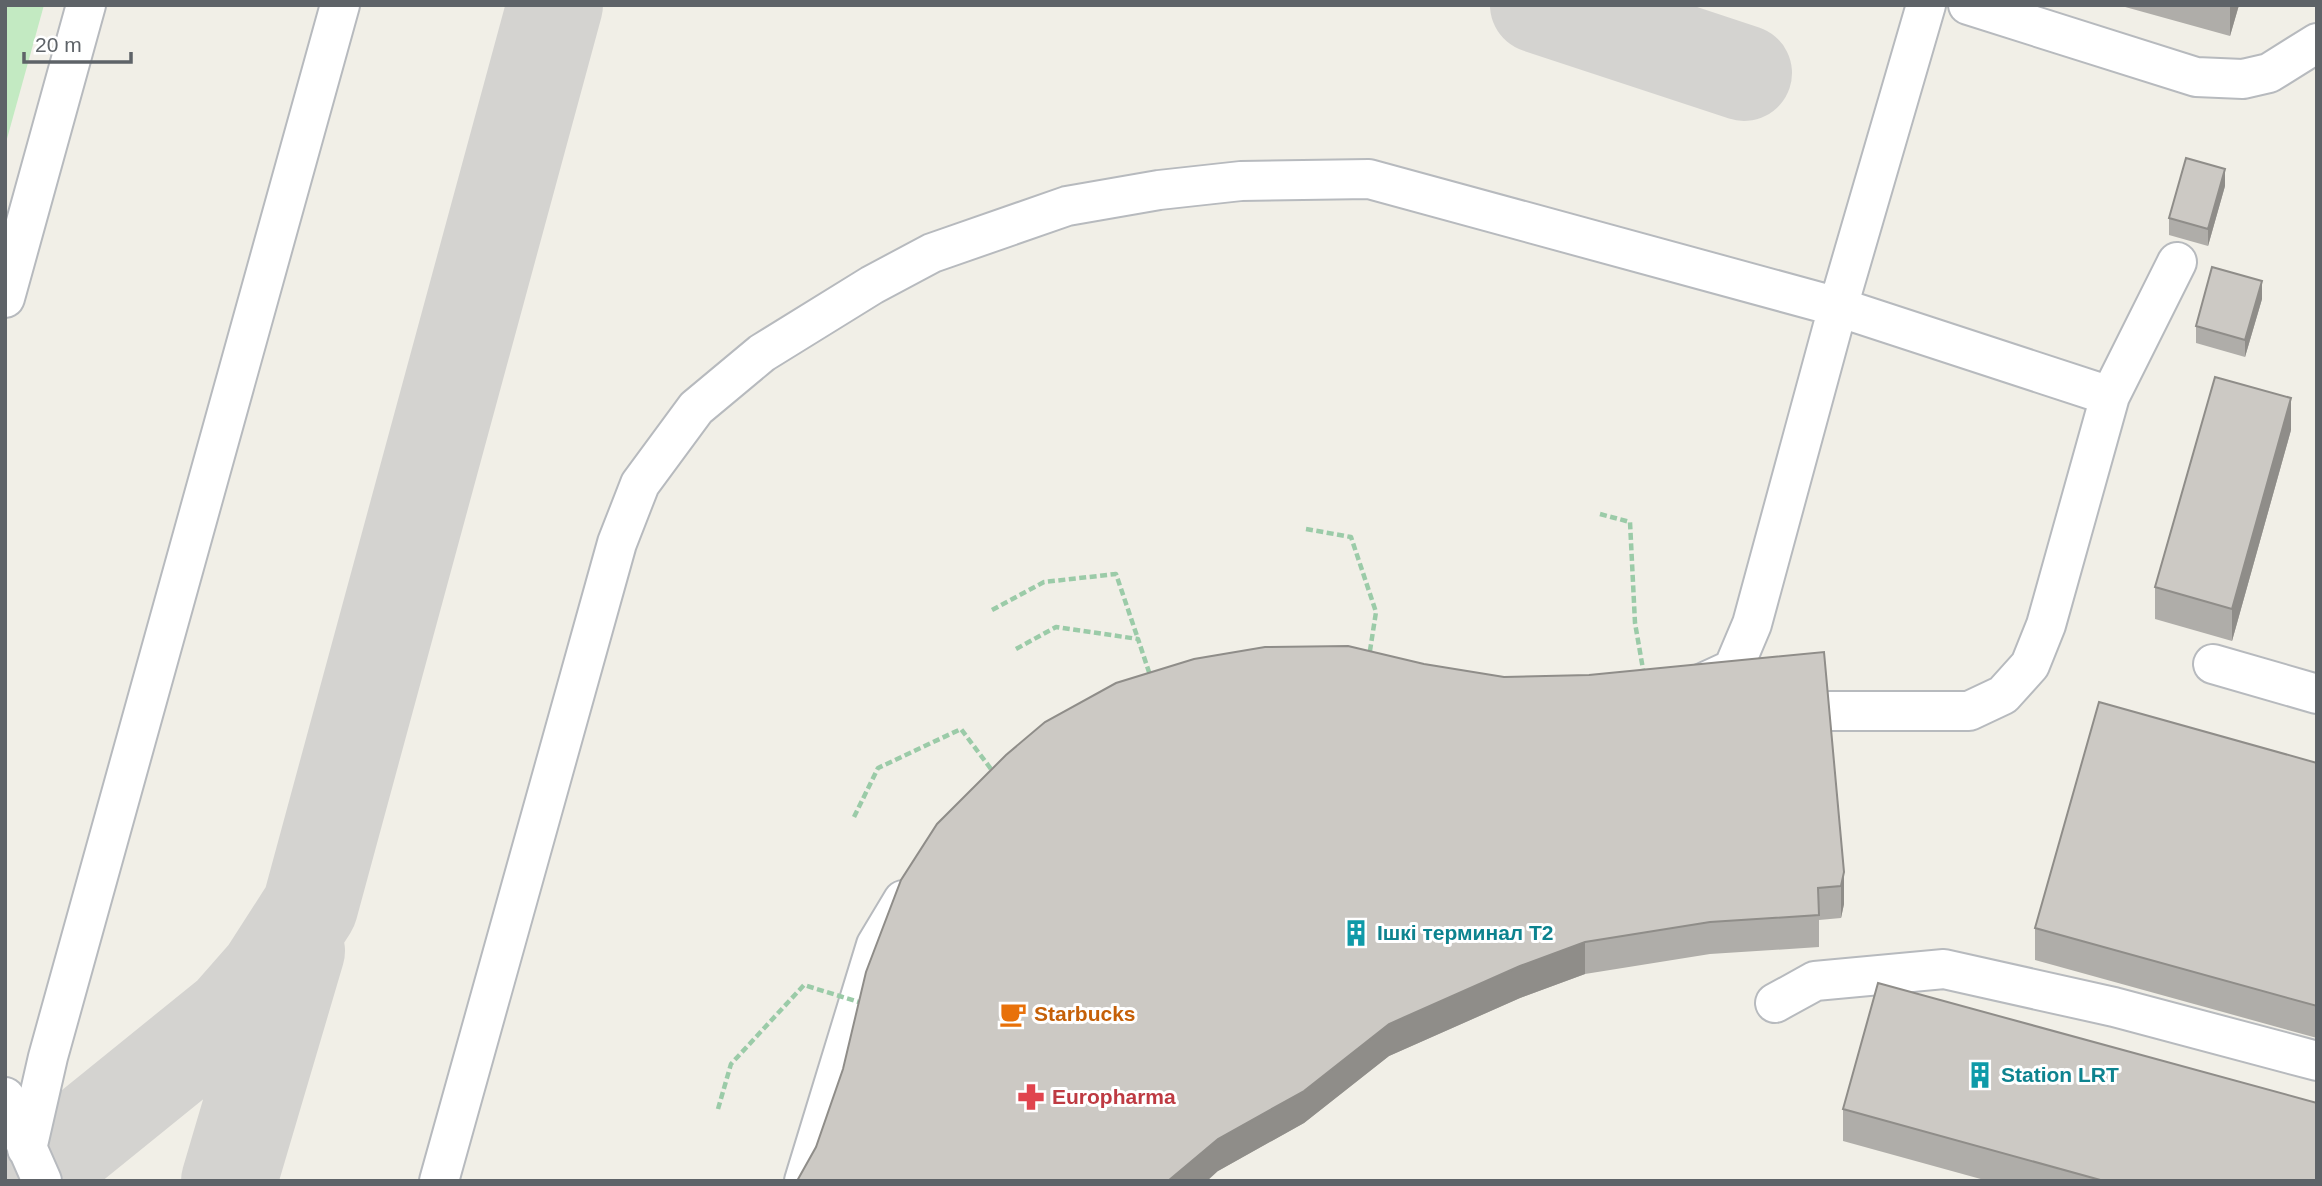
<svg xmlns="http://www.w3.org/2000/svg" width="2322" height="1186" font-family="Arial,sans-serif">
	<rect width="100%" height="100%" fill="#f1efe7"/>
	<path fill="#c3eac2" d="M5,5H44L5,146Z"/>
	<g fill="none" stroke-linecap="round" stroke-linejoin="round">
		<path stroke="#d4d3d0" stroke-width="96" d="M1538,5L1744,73
			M26,1181L231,1015L267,974L310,907L555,5
			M229,1181L297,951"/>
		<defs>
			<path id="minor" d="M1968,5L2196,77L2243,79L2269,73L2317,43
				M5,298L86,5
				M2213,664L2317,694
				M1694,687L1733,669L1752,624L1838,307L1926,5
				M1830,711H1969L2003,695L2030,665L2046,625L2110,396
				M1775,1003L1815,981L1944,969L2114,1007L2317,1061
				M5,1097L42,1181
				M27,1149L48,1057L340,5
				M439,1181L617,543L640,484L696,408L762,353L872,285L932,253L1067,206L1159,190L1241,181L1369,179L1838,307L2110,396L2177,262
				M804,1181L876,945L903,900"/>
		</defs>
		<use href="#minor" stroke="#b7babe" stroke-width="42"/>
		<path stroke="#9bcba8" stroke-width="4.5" stroke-dasharray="7 3.5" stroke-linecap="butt" d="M992,610L1044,582L1116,574L1138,639"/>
		<use href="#minor" stroke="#fff" stroke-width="38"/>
		<path stroke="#9bcba8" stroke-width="4.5" stroke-dasharray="7 3.5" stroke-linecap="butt" d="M1600,514L1630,522L1635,623L1644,675
			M1306,529L1351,537L1376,612L1369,657
			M1016,649L1056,627L1138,639L1151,678
			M854,817L878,768L961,729L994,773
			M718,1109L731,1064L804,985L862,1003"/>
	</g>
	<path fill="#afada9" d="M2118,5H2239L2230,36Z
		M2225,186L2208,246L2169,235V218Z
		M2262,299L2245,357L2196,343V326Z
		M2291,430L2232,641L2155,619V587Z
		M1824,652L1844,904L1841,918L1819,920V947L1710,954L1585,974L1520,998L1389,1056L1304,1123L1218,1171L1424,664L1504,677L1589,675Z
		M2317,763V1038L2035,960V928Z
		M1843,1109L2317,1181H1988L1843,1141Z"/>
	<path fill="#8f8d89" d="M2230,5H2239L2230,36Z
		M2225,169V186L2208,246V229Z
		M2262,281V299L2245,357V340Z
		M2291,398V430L2232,641V609Z
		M1844,872V904L1841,918V886Z
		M1585,942V974L1520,998L1389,1056L1304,1123L1218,1171L1207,1181H1168L1218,1139L1389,1024L1520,966Z"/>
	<path fill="#ccc9c4" stroke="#8f8d89" stroke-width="2" d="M2186,158L2225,169L2208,229L2169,218Z
		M2212,267L2262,281L2245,340L2196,326Z
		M2215,377L2291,398L2232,609L2155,587Z
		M1348,646L1424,664L1504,677L1589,675L1824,652L1844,872L1841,886L1818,888L1819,915L1710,922L1585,942L1520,966L1389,1024L1304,1091L1218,1139L1168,1181H797L816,1147L843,1069L866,972L901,880L937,824L1006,755L1045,722L1116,683L1194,659L1265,647Z
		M2099,702L2317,763V1006L2035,928Z
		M1878,983L2317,1103V1181H2104L1843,1109Z"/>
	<defs>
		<symbol id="building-bare" viewBox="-9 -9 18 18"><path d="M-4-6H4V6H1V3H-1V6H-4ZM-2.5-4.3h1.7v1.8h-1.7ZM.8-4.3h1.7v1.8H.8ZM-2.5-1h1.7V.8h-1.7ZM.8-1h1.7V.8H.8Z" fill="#0f9aa8" stroke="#fff" stroke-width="2.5" paint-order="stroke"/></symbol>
		<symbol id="cafe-bare" viewBox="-9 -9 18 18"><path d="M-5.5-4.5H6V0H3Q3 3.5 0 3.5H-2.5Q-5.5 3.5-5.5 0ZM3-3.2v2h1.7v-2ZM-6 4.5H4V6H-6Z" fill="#e8710a" stroke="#fff" stroke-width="2.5" paint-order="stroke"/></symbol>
		<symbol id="pharmacy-bare" viewBox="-9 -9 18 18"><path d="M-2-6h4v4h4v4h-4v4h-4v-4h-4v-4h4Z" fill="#e0444e" stroke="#fff" stroke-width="2.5" paint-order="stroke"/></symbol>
	</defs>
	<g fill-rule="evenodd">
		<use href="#building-bare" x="1337" y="914" width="38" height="38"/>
		<use href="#cafe-bare" x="994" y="995" width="38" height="38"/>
		<use href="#building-bare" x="1961" y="1056" width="38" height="38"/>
		<use href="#pharmacy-bare" x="1012" y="1078" width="38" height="38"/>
	</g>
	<g text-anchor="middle" stroke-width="6" stroke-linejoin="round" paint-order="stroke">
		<g font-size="21" font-weight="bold" fill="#0d838f" stroke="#fff" text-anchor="start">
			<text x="1377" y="940">Ішкі терминал T2</text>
			<text x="2001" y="1082">Station LRT</text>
		</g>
		<g font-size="21" font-weight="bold" fill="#c56008" stroke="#fff" text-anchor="start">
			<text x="1034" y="1021">Starbucks</text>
		</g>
		<g font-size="21" font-weight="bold" fill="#be3a42" stroke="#fff" text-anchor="start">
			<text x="1052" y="1104">Europharma</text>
		</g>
	</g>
	<rect width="2322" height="1186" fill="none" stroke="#5e6368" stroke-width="14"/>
	<path d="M24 52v10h107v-10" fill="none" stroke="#5e6368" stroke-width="3.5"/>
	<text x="35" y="52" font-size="21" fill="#5e6368" stroke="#ffffff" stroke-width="5" paint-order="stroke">20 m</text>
</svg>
